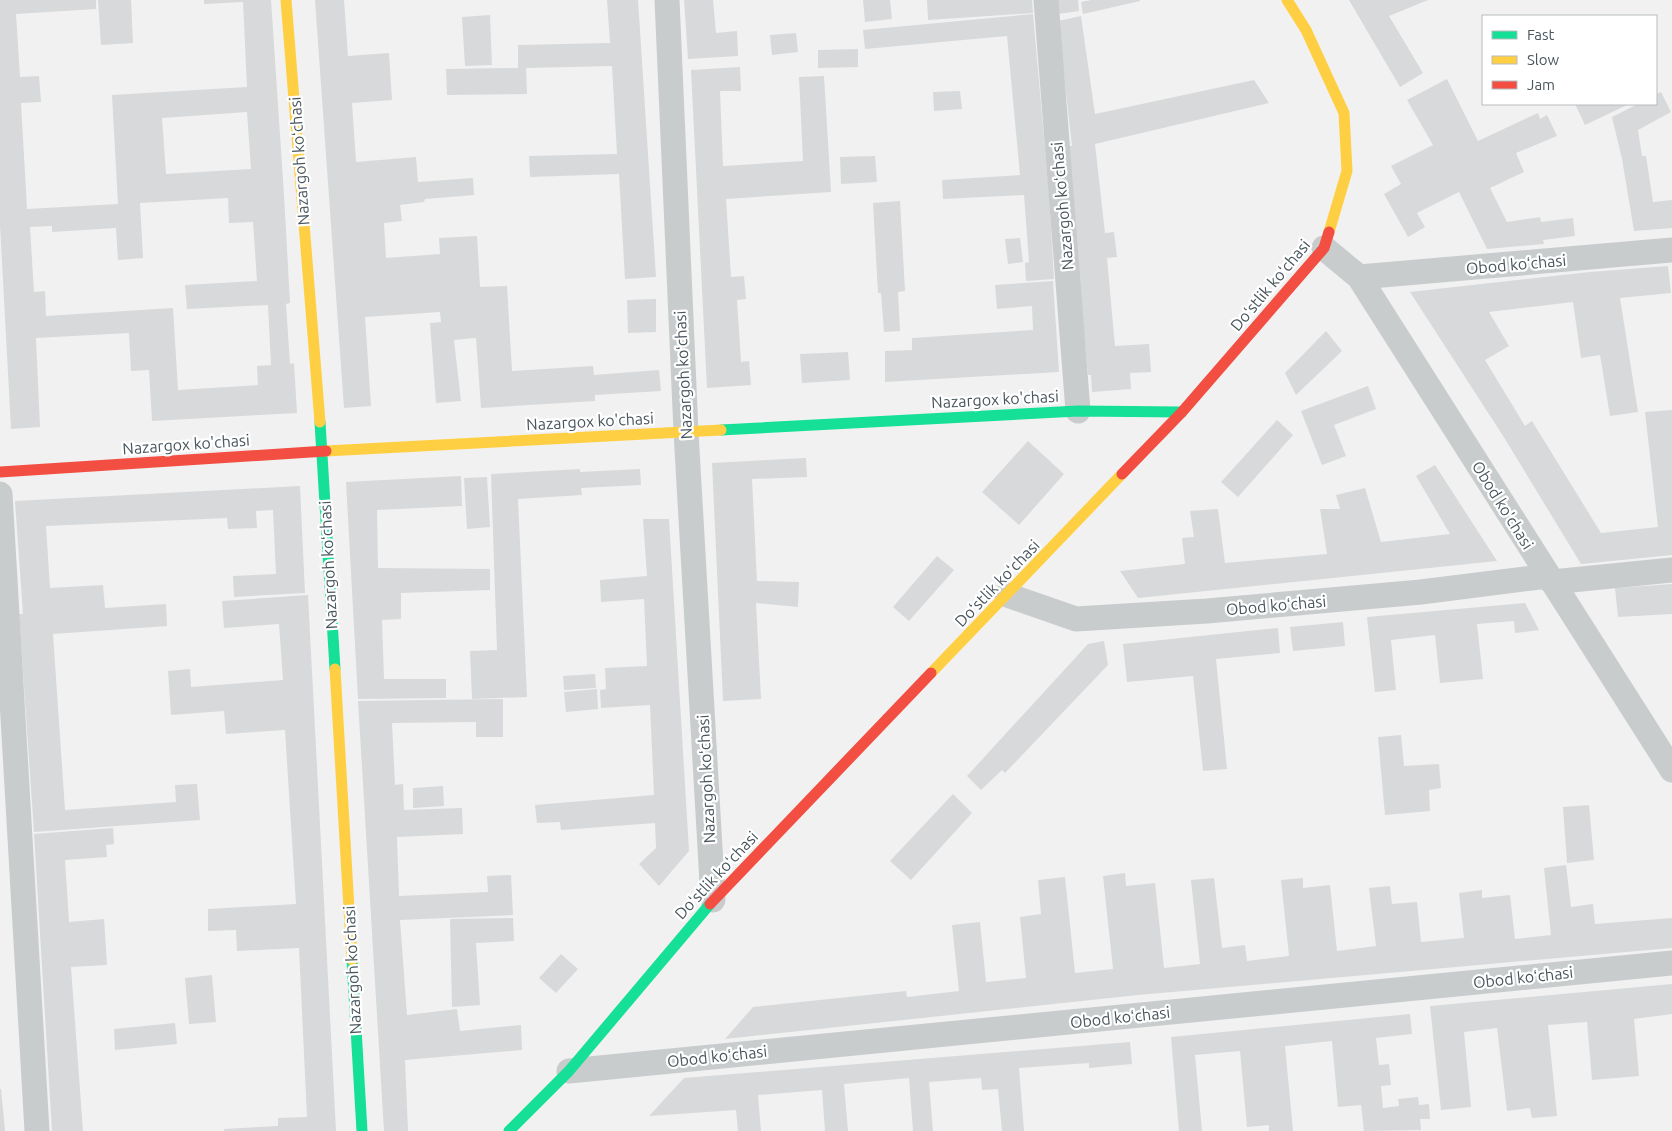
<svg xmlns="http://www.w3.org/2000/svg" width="1672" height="1131" font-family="Ubuntu,sans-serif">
	<rect width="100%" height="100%" fill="#f2f1f1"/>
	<path fill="#d8d9da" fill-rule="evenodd" d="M0,0H96V9L16,14L20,77L39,76L41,102L21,103L27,209L118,204L112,95L247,87L243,2L204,4V0H271L284,195L290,303L286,304L290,364L294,363L297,413L152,421L149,370L131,371L129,333L36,338L40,427L11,429L0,225ZM247,112L251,169L166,174L162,118ZM228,198L229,223L253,222L257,281L185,285L187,309L268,305L271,365L257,366L258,385L178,390L173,308L46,316L45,291L34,292L30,227L52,226V232L116,228L118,260L143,258L140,203Z
		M98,0H131L133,43L101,45Z
		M315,0H344L348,56L389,53L392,100L352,103L356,162L416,157L418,182L473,178L474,195L425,199L424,202L400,205L402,221L384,223L386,258L440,254L439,238L477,236L480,287L507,286L512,371L593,366L594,375L659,370L661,391L595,395V401L481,408L476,338L454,340L461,401L436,403L430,323L441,322L440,312L365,317L371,406L344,408Z
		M607,0H638L656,277L625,279L619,174L530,177L529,156L617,154L612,66L526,68L527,94L447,95L446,69L518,68V45L610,43Z
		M684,0H713L716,33L737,31L738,56L688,59Z
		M863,0H890L892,19L865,22Z
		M927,0H1032L1033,13L928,20Z
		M1057,0H1078L1079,11L1058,14Z
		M1091,0H1140V1L1083,14L1081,2Z
		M1349,0H1428L1389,16L1423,73L1400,87Z
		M1033,14L1049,194L1054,279L1026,281L1025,263L1029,262L1024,195L943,199L942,180L1020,175L1007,36L865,49L863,30Z
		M490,15L492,65L465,66L462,17Z
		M1081,16L1095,114L1254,80L1269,103L1095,144L1105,233L1114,232L1117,257L1107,258L1115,346L1149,344L1151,372L1130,373L1131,389L1092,392L1091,375H1088L1066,146H1072L1058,21Z
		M796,33L798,52L772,55L770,35Z
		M858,49V67L818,68V50Z
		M740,67L741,91H720L723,166L803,161L799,77L824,76L831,192L726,199L731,277L744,276L746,299L737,300L741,362L749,361L751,385L707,388L691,70Z
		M1447,79L1478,141L1538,113L1540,119L1547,115L1557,136L1516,153L1524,172L1490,188L1507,222L1540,217L1541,222L1573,218L1575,236L1543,240L1544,244L1487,249L1459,192L1417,213L1425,227L1408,237L1384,194L1401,184L1391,166L1433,145L1407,100Z
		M960,91L962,109L934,111L933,92Z
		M1661,92L1671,112L1638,130L1642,156H1646L1653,202L1672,200V228L1634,231L1622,159L1612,117L1638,104H1656V94Z
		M1575,104H1629L1585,125Z
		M875,156L877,182L841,184L840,157Z
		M900,201L905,291L898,292L900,331L884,332L881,293H878L873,203Z
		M1020,238L1023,262L1008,264L1005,239Z
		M1668,266L1671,293L1620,298L1638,412L1610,416L1600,355L1581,358L1573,302L1489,312L1509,346L1485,360L1525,426L1532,421L1601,533L1658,527L1645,412L1672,410V555L1581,564L1505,439L1410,292L1590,272Z
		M1053,281L1059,372L885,382V351L912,350V338L1033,330L1032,306L997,309L995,285Z
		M656,299V332L628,333L627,300Z
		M1326,331L1342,351L1296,395L1285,373Z
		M848,352L850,380L802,383L800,354Z
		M1368,386L1376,409L1334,425L1346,456L1322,465L1301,411Z
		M1277,420L1293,435L1238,497L1221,482Z
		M1028,441L1064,474L1019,525L982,492Z
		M806,458L807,477L752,479L757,581L799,582L798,607L756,603L761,699L723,701L712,463Z
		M1435,465L1497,561L1138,598L1120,571L1185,564L1182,538L1194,537L1190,511L1218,509L1225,563L1327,554L1320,509H1340L1336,495L1365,488L1381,542L1450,534L1416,476Z
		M580,469V472L640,469L641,485L581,488L582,495L518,499L527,697L472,699L470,651L497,650L491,474Z
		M461,476L462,506L377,510L378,568L490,569V590L401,593V619L382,620L384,679H446V698L358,699L346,482Z
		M487,477L490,527L467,529L464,478Z
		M300,486L305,593L234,597L233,576L276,574L273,510L256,511L257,528L228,529L227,518L46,526L50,588L103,585L105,608L166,604L167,626L53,634L65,810L176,802L175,785L197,784L200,820L34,832L19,614H23L15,501Z
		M643,519H669L689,851L659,886L639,864L656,848L655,823L561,830L560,822L537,823L535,805L654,795L650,705L601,708L600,690L606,689L605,668L647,666L644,599L601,602L600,580L647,576Z
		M937,556L954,570L909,621L893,607Z
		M1672,584V614L1618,617L1615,588Z
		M308,595L336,1131H224V1129L278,1126V1118L307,1117L299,948L237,951L236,930L208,931V909L296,904L285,730L226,734L224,711L171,715L168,671L190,669L191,687L283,680L279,624L224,628L222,601Z
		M1525,603L1539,630L1515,633L1514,621L1477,624L1483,679L1440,683L1435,635L1391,640L1396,690L1375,692L1367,617Z
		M1343,622L1345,646L1293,651L1290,627Z
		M1278,628L1280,653L1216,659L1227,769L1203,771L1193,676L1127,682L1123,644Z
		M1104,641L1108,665L1005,773L1002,770L981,790L967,776L1088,644Z
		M595,674L596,688L564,690L563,676Z
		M597,689L598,709L566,712L564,692Z
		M503,699V737H476V722L392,723L395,785L403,784L404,810L462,808L463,834L397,837L399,896L488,892L487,876L511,875L513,915L400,920L407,1015L457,1009L460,1031L521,1025L522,1050L405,1060L408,1131H384L358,701Z
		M1401,735L1404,766L1439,764L1441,788L1429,790L1430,811L1385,815L1378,737Z
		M443,786L444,806L413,808V788Z
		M953,794L972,813L911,880L890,861Z
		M1589,805L1594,860L1567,863L1563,807Z
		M113,828L114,844L106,845L107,857L65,860L69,922L104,919L107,965L71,967L83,1131H52L34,834Z
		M1566,865L1571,907L1593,904L1595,924L1672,918V948L1138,995L725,1039L753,1007L906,991L907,997L959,991L952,925L980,922L986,982L1026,978L1020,917L1041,914L1038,880L1065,877L1075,973L1113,969L1103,876L1125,873L1126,886L1155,883L1164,968L1200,964L1191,880L1214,878L1222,948L1245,945L1247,961L1289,956L1281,880L1303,878V888L1330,885L1337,951L1376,946L1369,888L1390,886L1392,904L1417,902L1421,942L1464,938L1459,893L1482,890V898L1510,895L1515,939L1551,935L1544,868Z
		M513,918L514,941L476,943L480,1005L452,1007L450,919Z
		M561,954L578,969L556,993L539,978Z
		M212,975L216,1022L189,1024L185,978Z
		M1672,984V1014L1634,1019L1639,1076L1592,1080L1587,1022L1548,1025L1557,1116L1532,1118L1530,1108L1507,1111L1497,1028L1464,1032L1471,1107L1441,1110L1430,1006Z
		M1410,1014L1412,1034L1376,1038L1379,1065L1389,1064L1391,1085L1381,1086L1383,1108L1399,1106L1398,1099L1418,1097L1419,1105L1429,1104L1430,1119H1420L1421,1130L1364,1131L1361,1105L1338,1107L1332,1041L1285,1046L1293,1131H1269V1125L1247,1127L1240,1051L1195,1055L1202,1131H1179L1171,1037Z
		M175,1023L177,1044L115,1050L114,1029Z
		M1130,1042L1132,1064L1089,1068V1063L1019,1068L1024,1131H1002L998,1089L982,1090L981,1078L929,1082L933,1131H913L909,1078L844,1084L848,1131H825L822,1090L758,1095L761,1131H738L736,1110L649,1116L684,1078Z
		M0,1089H1L5,1131H0Z"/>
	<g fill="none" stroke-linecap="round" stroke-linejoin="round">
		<path stroke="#c9cccd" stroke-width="25" d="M667,0L686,432L713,900
			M1046,0L1078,411
			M1324,248L1359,277L1672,770
			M1359,277L1672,250
			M0,494L37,1131
			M1552,582L1672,570
			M1007,595L1076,619L1207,611L1421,592L1548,576
			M569,1071L1672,963"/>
		<path stroke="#16e098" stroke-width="11" d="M320,422L335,669
			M721,430L1078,411L1182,412
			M352,960L362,1131
			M509,1131L569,1071L710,904"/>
		<path stroke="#ffcf43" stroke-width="11" d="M286,0L320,422
			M1287,0L1306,30L1344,113L1347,171L1329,232
			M326,451L721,430
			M335,669L352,960
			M931,673L1122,474"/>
		<path stroke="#f24e42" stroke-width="11" d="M0,472L326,451
			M1122,474L1182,412L1324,248L1329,232
			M710,904L931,673"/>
	</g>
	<g text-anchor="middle" stroke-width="4.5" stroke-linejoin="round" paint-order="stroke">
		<g font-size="16" fill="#49565d" stroke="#fff">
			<text transform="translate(299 161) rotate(-94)" y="6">Nazargoh koʻchasi</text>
			<text transform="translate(1062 206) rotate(-95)" y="6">Nazargoh koʻchasi</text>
			<text transform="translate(1516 264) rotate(-5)" y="6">Obod koʻchasi</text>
			<text transform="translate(1270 285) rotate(-50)" y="6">Doʻstlik koʻchasi</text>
			<text transform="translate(683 375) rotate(-93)" y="6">Nazargoh koʻchasi</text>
			<text transform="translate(995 399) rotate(-3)" y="6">Nazargox ko'chasi</text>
			<text transform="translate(590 421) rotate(-3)" y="6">Nazargox ko'chasi</text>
			<text transform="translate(186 444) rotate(-4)" y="6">Nazargox ko'chasi</text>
			<text transform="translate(1503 505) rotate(58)" y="6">Obod ko'chasi</text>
			<text transform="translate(328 565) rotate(-93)" y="6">Nazargoh koʻchasi</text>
			<text transform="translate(997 583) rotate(-46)" y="6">Doʻstlik koʻchasi</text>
			<text transform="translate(1276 605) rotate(-5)" y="6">Obod koʻchasi</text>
			<text transform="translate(706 779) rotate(-93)" y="6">Nazargoh koʻchasi</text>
			<text transform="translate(716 875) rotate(-47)" y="6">Doʻstlik koʻchasi</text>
			<text transform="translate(352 970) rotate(-93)" y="6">Nazargoh koʻchasi</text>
			<text transform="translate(1523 977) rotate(-6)" y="6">Obod koʻchasi</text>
			<text transform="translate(1120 1017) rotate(-6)" y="6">Obod koʻchasi</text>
			<text transform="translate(717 1056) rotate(-6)" y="6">Obod koʻchasi</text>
		</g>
	</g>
	<rect x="1482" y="15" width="175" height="90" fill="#ffffff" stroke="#b6bbbe"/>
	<rect x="1492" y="31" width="25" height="8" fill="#16e098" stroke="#b6bbbe"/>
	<text x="1527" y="40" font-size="15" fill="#49565d">Fast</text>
	<rect x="1492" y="56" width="25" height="8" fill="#ffcf43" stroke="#b6bbbe"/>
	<text x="1527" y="65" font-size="15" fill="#49565d">Slow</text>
	<rect x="1492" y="81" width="25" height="8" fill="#f24e42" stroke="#b6bbbe"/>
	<text x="1527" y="90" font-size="15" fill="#49565d">Jam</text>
</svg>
